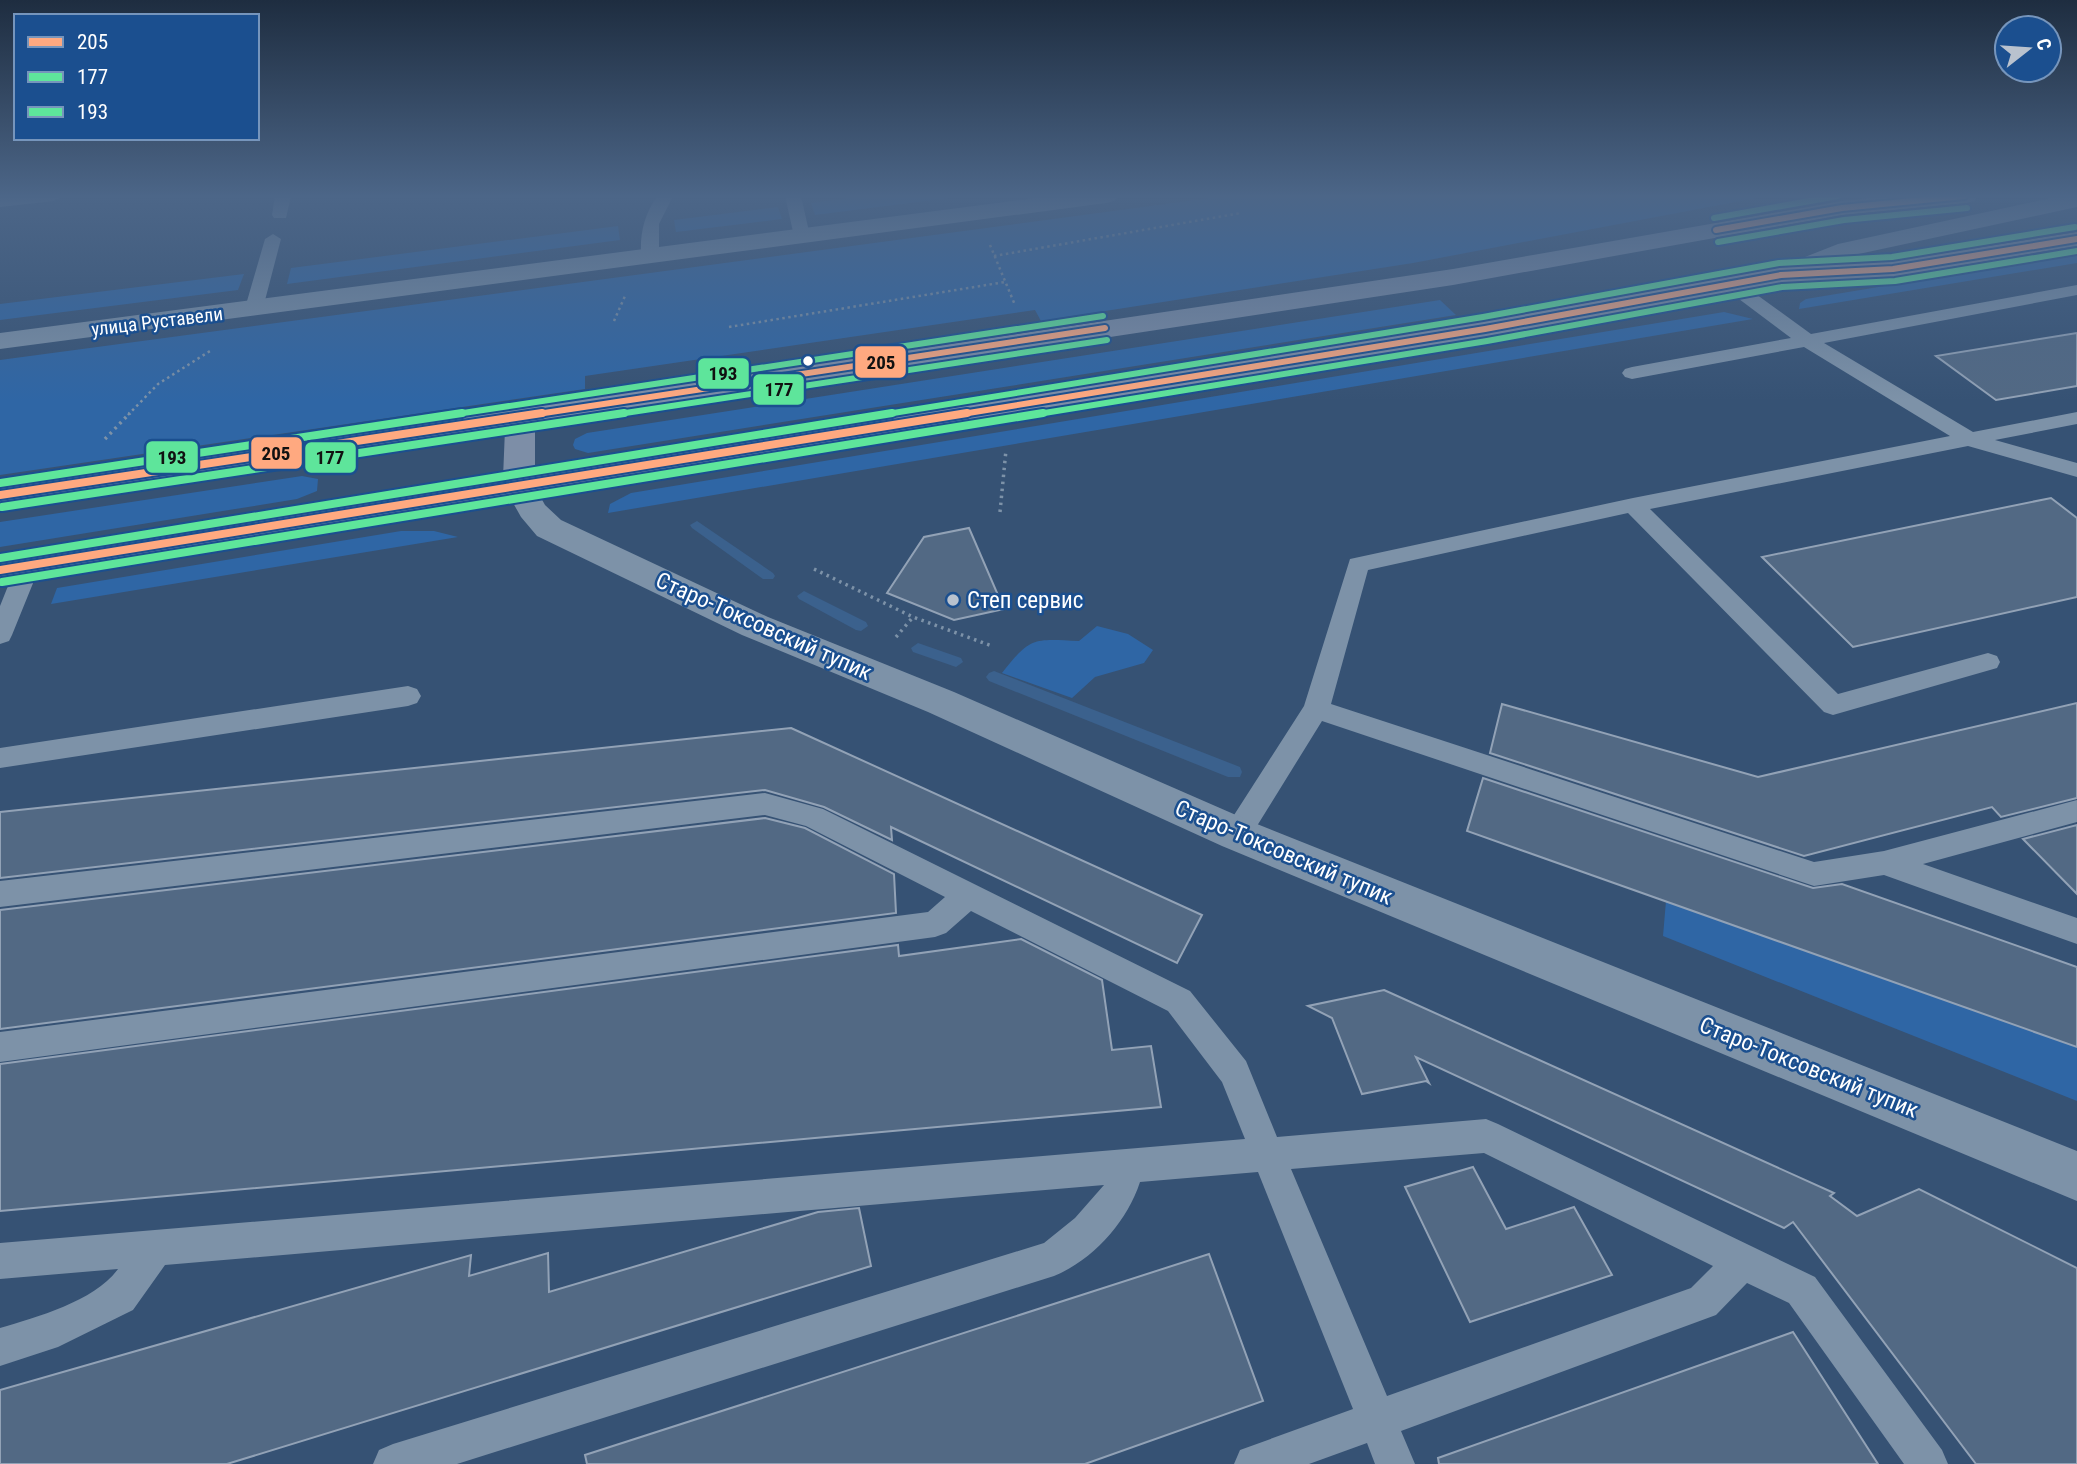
<svg xmlns="http://www.w3.org/2000/svg" width="2077" height="1464" font-family="'Roboto Condensed',sans-serif">
	<rect width="100%" height="100%" fill="#365274"/>
	<path fill="#2f66a5" d="M866,196H957V197L815,215L811,203Z
		M1225,196H1767L1413,263L1041,321L1035,310L585,376V389L0,475V360Z
		M778,207L782,219L676,232L674,220Z
		M618,226L620,240L287,284L291,268Z
		M2077,254V263L1799,309L1800,303L1806,299Z
		M244,274L238,290L0,320V304Z
		M1440,300L1456,315L588,453L575,449L573,445L575,439L587,433Z
		M1724,312L1753,319L608,513L610,504L631,493Z
		M302,476L318,479L317,491L297,499L0,547V522Z
		M401,531H434L458,537L51,604L57,588Z
		M1097,626L1128,634L1153,650L1144,663L1095,677L1072,698L1002,673C1031,636 1034,639 1079,641Z
		M1666,901L2077,1047V1101L1663,936Z"/>
	<g fill="none" stroke-linecap="round" stroke-linejoin="round">
		<path fill="#3b618d" fill-rule="evenodd" d="M697,521L773,573L775,576L773,579H763L692,528L690,525Z
			M804,591L866,622L868,626L861,631L856,630L799,599L797,596Z
			M918,643L961,658L963,662L956,667L913,652L911,648Z
			M994,671L1240,767L1242,772L1240,777H1228L989,681L986,677L989,673Z"/>
	</g>
	<path fill="#526984" stroke="#92a2b6" stroke-width="2" d="M2077,333V386L1996,400L1936,356Z
		M2051,498L2077,518V597L1853,647L1762,557Z
		M969,528L1004,609L954,620L887,593L924,537Z
		M2077,703V798L2001,817L1992,807L1804,856L1490,753L1502,704L1758,777Z
		M791,728L1202,915L1177,963L891,827L892,840L824,807L765,790L0,878V812Z
		M1483,778L1813,888L1842,884L2077,967V1047L1467,831Z
		M765,818L805,828L894,874L896,913L0,1029V910Z
		M2077,825V894L2023,839Z
		M1021,939L1102,980L1112,1050L1151,1046L1161,1107L0,1211V1064L898,945L899,956Z
		M1384,990L1834,1193L1830,1196L1857,1216L1919,1189L2077,1268V1464H1976L1793,1222L1784,1228L1416,1057L1429,1083L1426,1081L1362,1094L1332,1018L1308,1006Z
		M1473,1167L1506,1229L1574,1207L1612,1275L1470,1322L1405,1187Z
		M859,1208L871,1266L227,1464H0V1390L471,1255L469,1276L548,1253L549,1292L818,1212Z
		M1209,1254L1263,1401L1085,1464H587L585,1455Z
		M1793,1332L1878,1464H1439L1438,1458Z"/>
	<g fill="none" stroke-linecap="round" stroke-linejoin="round">
		<path stroke="#7d92a8" stroke-width="2.5" stroke-dasharray="2.5 3.5" stroke-linecap="butt" d="M990,245L1015,305
			M994,256L1241,213
			M614,321L625,296
			M729,327L1005,282
			M128,415L158,384L210,351"/>
		<path stroke="#7d92a8" stroke-width="3.5" stroke-dasharray="2.5 4.5" stroke-linecap="butt" d="M105,439L130,413
			M1000,512L1006,450
			M814,569L913,617L992,646
			M896,637L913,617"/>
		<path fill="#7d92a8" fill-rule="evenodd" d="M62,196L54,201L0,207V197Z
			M275,196H291L286,218H274L272,215Z
			M657,196H673L659,224V256L650,261L641,256C640,232 644,216 657,196Z
			M785,196H801L810,236L808,240L802,241L794,236Z
			M273,234L281,239L263,308L260,312H248L245,308L265,239Z
			M1729,278L1735,279L1811,334L2077,285V295L1824,343L1973,432L2077,412V424L1995,440L2077,463V477L1968,446L1650,509L1838,694L1988,653L1997,656L2000,662L1997,668L1833,715L1824,712L1628,513L1368,570L1331,704L1814,862L1884,851L2077,800V822L1923,864L2077,918V944L1884,875L1814,886L1322,721L1247,842L1237,846L1227,842L1223,834L1227,826L1304,706L1350,559L1633,498L1950,436L1804,347L1632,379L1625,377L1622,373L1625,369L1632,367L1791,338L1723,287L1720,283Z
			M28,558L36,560L40,566L12,635L9,641L0,644V606L16,566L20,560Z
			M408,686L417,689L421,696L417,703L408,706L0,768V748Z
			M765,793L823,809L1190,991L1246,1061L1277,1137L1486,1119L1498,1124L1815,1277L1942,1450L1948,1464H1904L1789,1303L1747,1283L1716,1315L1401,1431L1415,1464H1375L1367,1443L1309,1464H1234L1240,1450L1353,1409L1258,1172L1140,1182C1127,1222 1093,1260 1054,1276L457,1464H373L379,1450L393,1444L1044,1243L1075,1218L1104,1185L165,1265L133,1310L58,1347L0,1366V1328C37,1317 95,1301 118,1269L0,1279V1243L1245,1139L1222,1082L1168,1011L971,911L946,933L935,937L0,1062V1032L928,912L945,897L806,826L765,815L0,907V881ZM1484,1153L1713,1266L1691,1288L1387,1396L1291,1169Z"/>
		<path fill="#7d92a8" fill-rule="evenodd" d="M1050,196H1118L1114,201L1106,203L0,349V333Z
			M519,475L530,478L545,505L561,520L768,617L954,692L1252,822L2077,1151V1201L1222,846L928,712L742,635L537,536L521,517L503,485L508,478Z"/>
		<path fill="#798da4" fill-rule="evenodd" d="M2061,196H2077V207L1854,255L1781,283L1772,280L1768,275L1772,270L1838,244Z"/>
		<path fill="#7d8ea7" fill-rule="evenodd" d="M1890,196H1978L1974,201L1966,203L1842,215L1453,285L535,424V473L1485,321L1781,267L1893,261L2077,232V246L1893,277L1781,283L1485,337L0,581V559L503,478L505,429L0,505V485L1453,269L1842,201Z"/>
		<defs>
			<path id="bus-1-far1" d="M1716,230L1842,208L1964,196
				M531,415L1105,328
				M956,415L1485,329L1781,275L1893,269L2077,239"/>
			<path id="bus-1" d="M0,495L542,413
				M0,570L967,413"/>
			<path id="bus-2-far1" d="M1718,242L1844,220L1967,208
				M612,415L1107,340
				M1032,415L1487,341L1782,287L1895,281L2077,251"/>
			<path id="bus-2" d="M2,507L624,413
				M2,582L1043,413"/>
			<path id="bus-3-far1" d="M1714,218L1838,196
				M450,415L1103,316
				M881,415L1483,317L1779,263L1892,257L2075,227"/>
			<path id="bus-3" d="M0,483L462,413
				M0,558L892,413"/>
		</defs>
		<use href="#bus-1-far1" stroke="#1b4f8f" stroke-width="10"/>
		<use href="#bus-1" stroke="#1b4f8f" stroke-width="12"/>
		<use href="#bus-2-far1" stroke="#1b4f8f" stroke-width="10"/>
		<use href="#bus-2" stroke="#1b4f8f" stroke-width="12"/>
		<use href="#bus-3-far1" stroke="#1b4f8f" stroke-width="10"/>
		<use href="#bus-3" stroke="#1b4f8f" stroke-width="12"/>
		<use href="#bus-1-far1" stroke="#ffa980" stroke-width="6"/>
		<use href="#bus-1" stroke="#ffa980" stroke-width="8"/>
		<use href="#bus-2-far1" stroke="#5ee59b" stroke-width="6"/>
		<use href="#bus-2" stroke="#5ee59b" stroke-width="8"/>
		<use href="#bus-3-far1" stroke="#5ee59b" stroke-width="6"/>
		<use href="#bus-3" stroke="#5ee59b" stroke-width="8"/>
	</g>
	<linearGradient id="sky" x2="0" y2="1"><stop stop-color="#1e2d40"/><stop offset="0.49" stop-color="#4c6688"/><stop offset="1" stop-color="#4c6688" stop-opacity="0"/></linearGradient>
	<rect width="2077" height="401" fill="url(#sky)"/>
	<circle fill="#fff" stroke="#1b4f8f" stroke-width="2.5" cx="808" cy="361" r="6"/>
	<circle fill="#b9c2ce" stroke="#1b4f8f" stroke-width="2.5" cx="953" cy="600" r="7"/>
	<g text-anchor="middle" stroke-width="5" stroke-linejoin="round" paint-order="stroke">
		<g font-size="19" fill="#fff" stroke="#1b4f8f">
			<text transform="translate(157 321) rotate(-7)" y="7">улица Руставели</text>
		</g>
		<g font-size="23" fill="#fff" stroke="#1b4f8f" text-anchor="start">
			<text x="967" y="608">Степ сервис</text>
		</g>
		<g font-size="23" fill="#fff" stroke="#1b4f8f">
			<text transform="translate(764 626) rotate(24)" y="8">Старо-Токсовский тупик</text>
			<text transform="translate(1284 852) rotate(23)" y="8">Старо-Токсовский тупик</text>
			<text transform="translate(1809 1067) rotate(22)" y="8">Старо-Токсовский тупик</text>
		</g>
	</g>
	<g stroke="#1b4f8f" stroke-width="2.5">
		<rect x="854" y="345" width="53" height="34" rx="7" fill="#ffa980"/>
		<rect x="697" y="357" width="53" height="33" rx="7" fill="#5ee59b"/>
		<rect x="752" y="373" width="53" height="33" rx="7" fill="#5ee59b"/>
		<rect x="250" y="436" width="53" height="34" rx="7" fill="#ffa980"/>
		<rect x="145" y="440" width="54" height="34" rx="7" fill="#5ee59b"/>
		<rect x="304" y="441" width="53" height="33" rx="7" fill="#5ee59b"/>
	</g>
	<g font-size="19" text-anchor="middle" font-weight="bold" fill="#111">
		<text x="881" y="369">205</text>
		<text x="723" y="380">193</text>
		<text x="779" y="396">177</text>
		<text x="276" y="460">205</text>
		<text x="172" y="464">193</text>
		<text x="330" y="464">177</text>
	</g>
	<rect x="14" y="14" width="245" height="126" fill="#1b4f8f" stroke="#7695bc" stroke-width="2"/>
	<rect x="28" y="37" width="35" height="10" fill="#ffa980" stroke="#7695bc" stroke-width="2"/>
	<text x="77" y="49" font-size="21" fill="#ffffff">205</text>
	<rect x="28" y="72" width="35" height="10" fill="#5ee59b" stroke="#7695bc" stroke-width="2"/>
	<text x="77" y="84" font-size="21" fill="#ffffff">177</text>
	<rect x="28" y="107" width="35" height="10" fill="#5ee59b" stroke="#7695bc" stroke-width="2"/>
	<text x="77" y="119" font-size="21" fill="#ffffff">193</text>
	<g transform="translate(2028 49) rotate(73)"><circle r="33" fill="#1b4f8f" stroke="#7695bc" stroke-width="2"/>
	<path d="M0-5L12 26L0 18L-12 26Z" fill="#b9c2ce"/>
	<text y="-10" font-size="19" font-weight="bold" text-anchor="middle" fill="#ffffff">С</text>
	</g>
</svg>
